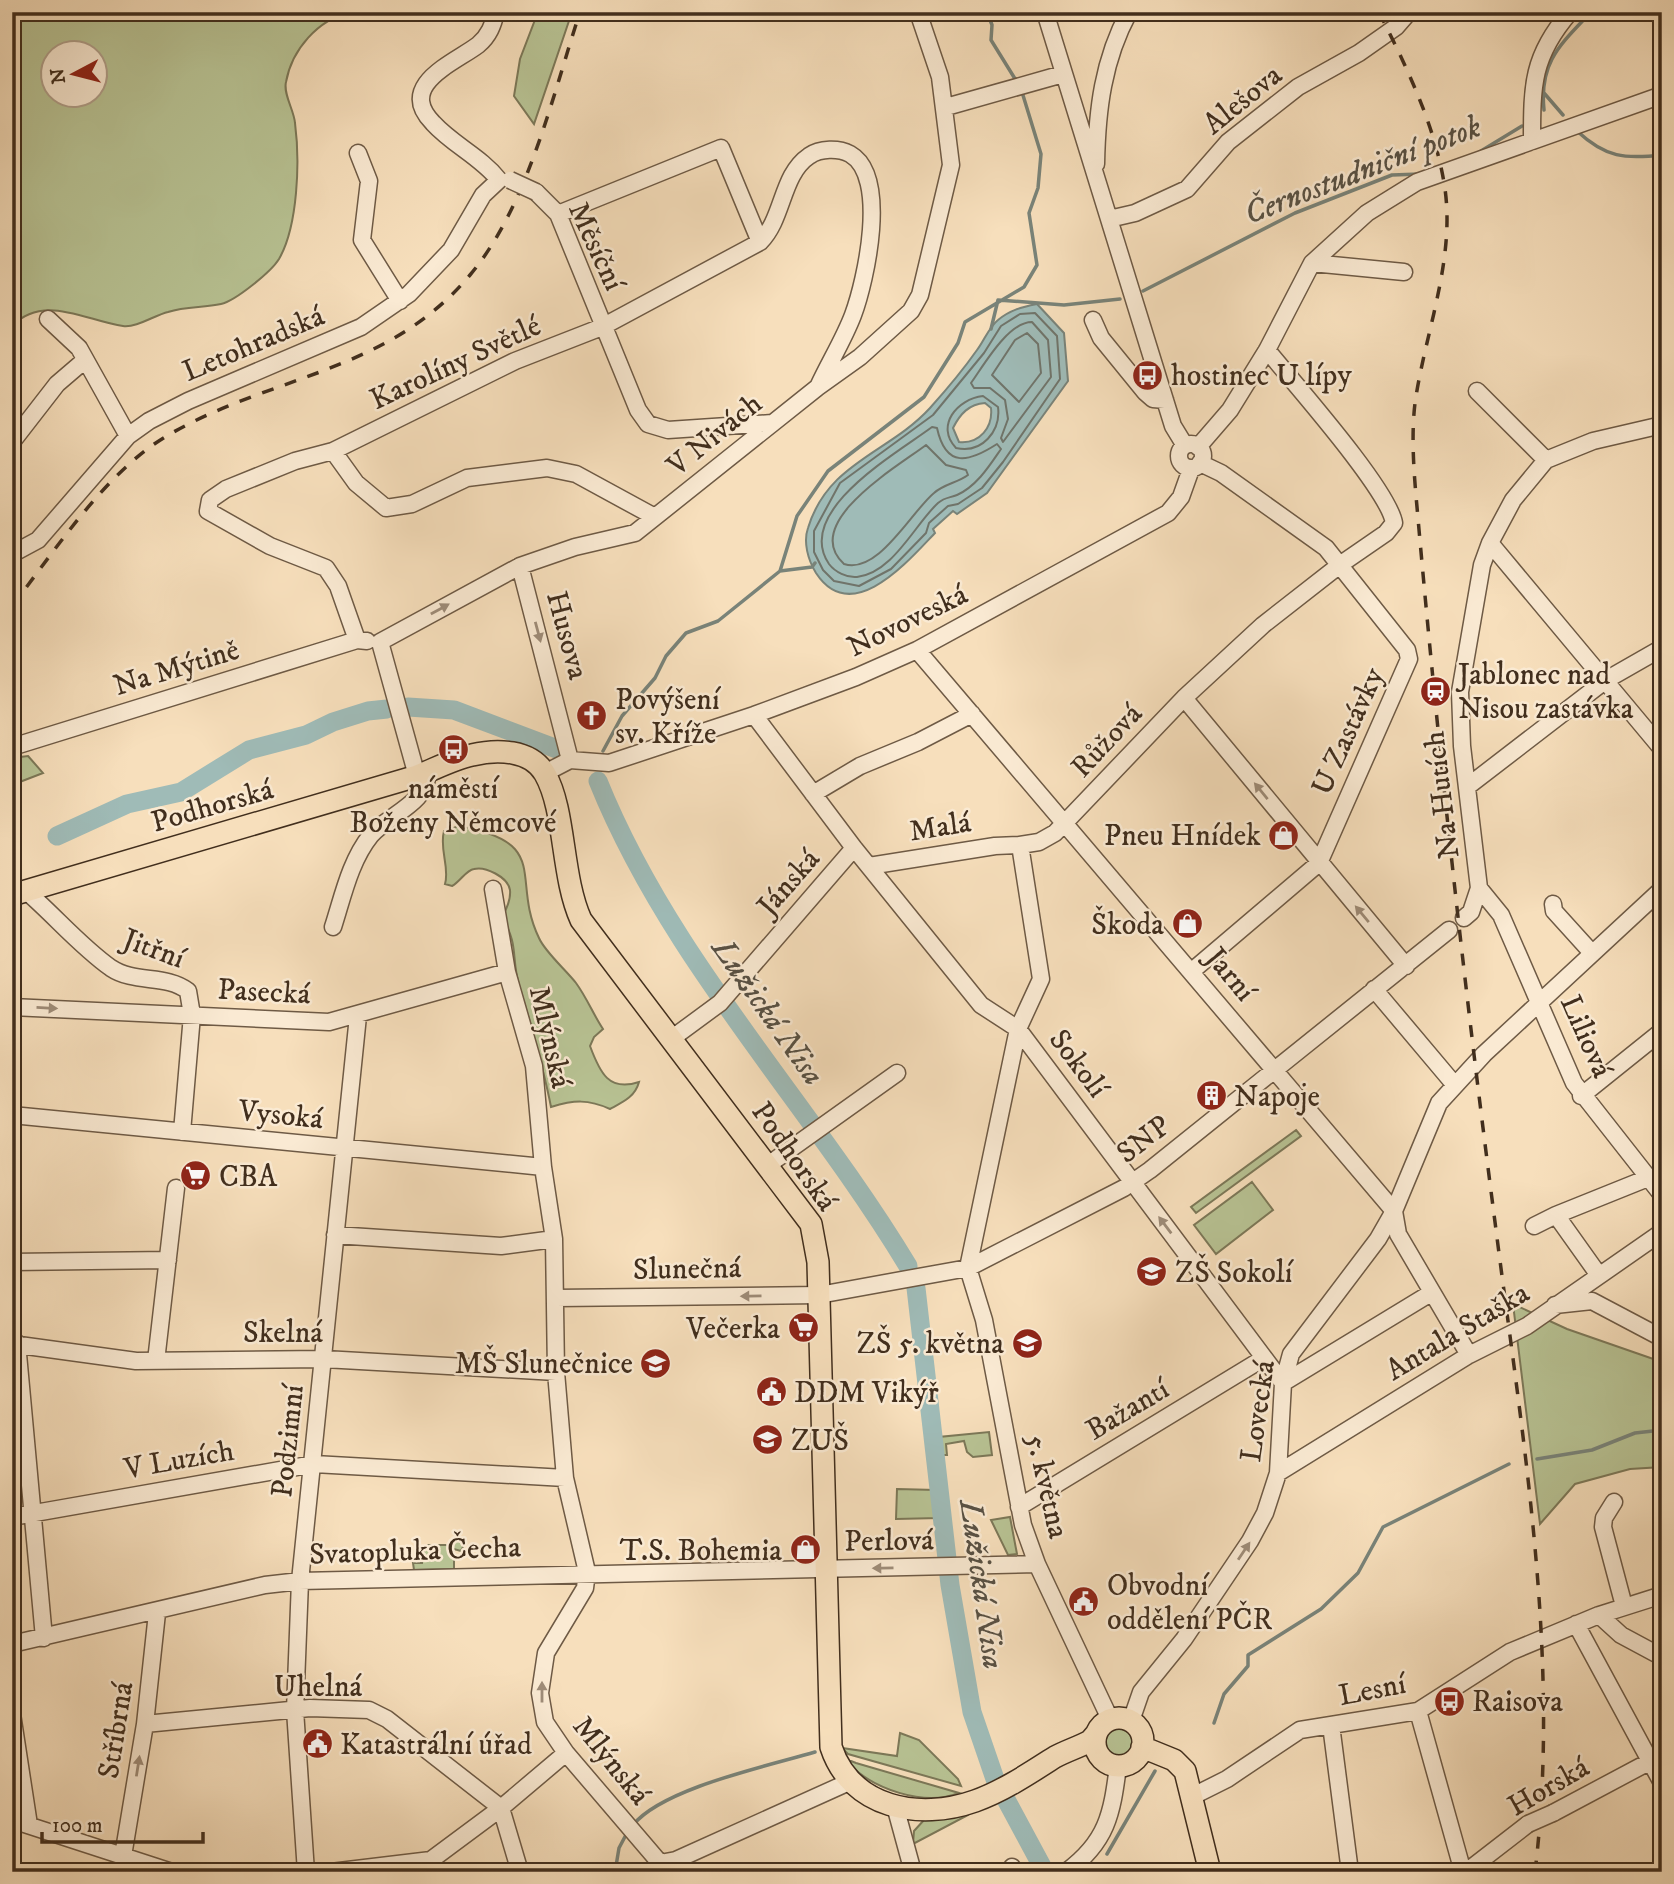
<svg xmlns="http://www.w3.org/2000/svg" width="1674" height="1884" font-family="'IM FELL DW Pica',serif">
	<rect width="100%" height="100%" fill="#f7dfbc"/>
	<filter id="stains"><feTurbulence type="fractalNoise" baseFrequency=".00286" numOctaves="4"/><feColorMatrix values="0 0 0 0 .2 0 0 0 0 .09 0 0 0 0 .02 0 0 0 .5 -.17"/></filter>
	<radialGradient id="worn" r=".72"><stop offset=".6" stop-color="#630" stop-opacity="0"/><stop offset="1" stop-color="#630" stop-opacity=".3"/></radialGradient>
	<path fill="#b8c394" stroke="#7c7858" stroke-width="2" fill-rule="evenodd" d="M12,12H350C318,20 292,49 286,82C283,94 294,110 295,123C300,161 298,226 279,259C271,272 235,301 221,304C203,308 186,306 168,312C155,315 136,328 123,326C86,321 44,293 12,326ZM52,52H94V94H52Z
		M538,12H572L534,124L514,96L520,59Z
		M28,756L43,773L12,785V758Z
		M459,826C553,843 510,878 539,938C545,952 566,970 576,983C587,998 593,1014 603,1029L594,1037L590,1046C600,1073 609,1092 639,1082C635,1097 623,1102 610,1109C588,1099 574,1100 551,1107C543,1065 531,1026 519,985C511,956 519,946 502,917C506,910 511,900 510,890C508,877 485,866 474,869C466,870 460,882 452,886L445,884C450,867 439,850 444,831Z
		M1296,1130L1301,1136L1196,1213L1191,1207Z
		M1252,1182L1273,1210L1216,1254L1194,1225Z
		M1513,1304L1567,1329L1662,1362V1467L1630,1469L1575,1484L1540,1524Z
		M989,1432L992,1455L973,1457L967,1452L964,1441L946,1444L947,1455H942L939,1437Z
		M897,1489L936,1490L939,1518L896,1519Z
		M1010,1517L1017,1554L1008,1555L991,1520Z
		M458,1540L465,1543L461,1551L454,1549V1569L414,1570L413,1563H422V1554L428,1545H452Z
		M1101 1743a17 17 0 1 1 34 0a17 17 0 1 1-34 0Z
		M900,1733L919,1740L958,1779L961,1786L848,1754L842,1748L897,1756Z
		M851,1761L856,1763L959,1793C924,1807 872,1789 847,1762Z
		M969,1813L968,1815L913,1844L914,1831L924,1820Z"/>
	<path fill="#9fbbb7" stroke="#798379" stroke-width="2" fill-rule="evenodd" d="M1037,304L1064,333L1068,381L987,493L957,514L953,511L933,529L935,533C909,560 852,628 816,573C808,560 803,542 808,528C828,462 889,453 930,408C947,389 963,370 977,350C984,341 989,327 998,320C1010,310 1022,307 1037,304ZM985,403L991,408C993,427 980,444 959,442L953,428C960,414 969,404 985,403Z"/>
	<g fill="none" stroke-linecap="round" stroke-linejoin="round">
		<path stroke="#70746a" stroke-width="2" d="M1035,313L1057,336L1060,379L1003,462L982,488L958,504L948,506L929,523L926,533L891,569L859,586L834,581L823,570L814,552V531L840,483L933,415L984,353L1001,326L1020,314Z
			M1032,322L1048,340L1051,377L1003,442L1001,438L1008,419L1005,400L990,388H974L971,383C984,365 1008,322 1032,322Z
			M1027,333L1038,344L1041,373L1019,402L992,375L1015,340Z
			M983,396L998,407C1001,431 982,454 956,448C935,426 957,399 983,396Z
			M932,427L937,428C946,469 969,462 997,444L1001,449C990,465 977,486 957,495C950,498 945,497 938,503C915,524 893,573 857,577C847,578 835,572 829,564C793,511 899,452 932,427Z
			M926,445L946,465L966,470L968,475C957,483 944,484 934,493C911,512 878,575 844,564C799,523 900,465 926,445Z"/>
		<path stroke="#798379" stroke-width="3.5" d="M987,12L992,25L991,40L1017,82
			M1544,93L1563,115
			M1544,110C1539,62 1560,45 1591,12
			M1577,131C1606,158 1625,159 1662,155
			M1476,154L1522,126
			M1143,291L1295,213L1392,175L1420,174
			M991,329L998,300L1064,305L1120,299
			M780,571L812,567L815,563
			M603,751L622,716L655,678L666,656L686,633L718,621L780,571L797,516L828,471L924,397L958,343L965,322L1024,287L1037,265L1029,213L1038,188L1041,154L1022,92
			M1537,1459L1592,1450L1635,1433L1662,1430
			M1214,1723L1224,1694L1248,1666V1655L1321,1609L1358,1573L1383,1527L1509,1464
			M633,1825C663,1788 768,1766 815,1752
			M1107,1854L1155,1771
			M615,1872L619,1848L628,1831"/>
		<path stroke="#9fbbb7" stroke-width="19" d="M408,707L454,710L557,749
			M598,781C670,960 809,1102 908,1266
			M57,836L127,804L181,792L249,750L306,735L333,722L368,711L387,709
			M916,1288L950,1585L972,1712L995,1779L1045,1872"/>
		<defs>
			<path id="minor" d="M496,12C493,25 489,36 478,45C454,63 396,85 433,123C453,145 481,157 499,180
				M1045,12L1173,426L1184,444
				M946,107L1063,74
				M1532,141C1532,85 1532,56 1570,12
				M358,153L369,181L362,240L400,301
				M1096,164C1097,110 1103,60 1129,12
				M536,192L558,214L638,410L648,424L668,430L772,423
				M558,214L721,148L760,242
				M1109,219L1135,213L1187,189L1228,142L1298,87L1359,53L1396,27L1409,12
				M1312,263L1404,272
				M48,319L79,348L128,436
				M1093,320L1101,338L1145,392L1153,399L1165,400
				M1477,391L1546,460
				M12,442L57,384L85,360
				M1179 456a12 12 0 1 1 24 0a12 12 0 1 1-24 0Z
				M1198,447L1230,410L1267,350L1312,263L1367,213L1417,182L1662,95
				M333,451L356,483L386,508L412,504L467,478L547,468L576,474L655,517
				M1490,543L1662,749
				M12,554L38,540L128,436L149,421L188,401L361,327L409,294L451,250L483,195L499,180
				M520,566L570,760
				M357,640L338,586L326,568L270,546L208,511L210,500L226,489L295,461L333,451L515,361L602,327L760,242C784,218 781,175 809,156C820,148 839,148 850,154C889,176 866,280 853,315C844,339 829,363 818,387
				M380,642L520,566L575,547L635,533L818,387L860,357L911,311L920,295L951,165L940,77L918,12
				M380,642L417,776
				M917,650L1394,1211L1398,1234L1469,1355
				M1184,698L1406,966
				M754,715L854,848L981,1005L1018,1029L1283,1383
				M12,747L357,640L367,641
				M545,773L570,760L609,763L754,715L856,677L917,650L1168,513L1181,497L1191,469
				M1467,787L1606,680L1662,648
				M813,794L860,766L918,742L972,714
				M869,866L995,846L1020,845
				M1479,888L1501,915L1574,1083L1662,1195
				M493,889L507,972L534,1066L543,1167L554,1239L556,1372L565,1478L587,1572L585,1588L546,1653L540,1693L545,1722L566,1753L660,1863L676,1860L849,1782
				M26,891C54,915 81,947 111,968C135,984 166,974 188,991L192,1015L182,1132
				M1553,904L1554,911L1592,953
				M1464,918L1471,912L1479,888L1462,746L1460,692L1482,565L1490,543L1513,500L1546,460L1593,441L1662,425
				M333,927C343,896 350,861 371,835C388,815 430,802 427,772
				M1192,971L1319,863L1409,659L1407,650L1326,548L1221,473L1200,463
				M1374,989L1454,1084
				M12,1007L329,1022L507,972
				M671,1039L720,1003L854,848
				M1581,1096L1662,1031
				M12,1115L543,1167
				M768,1165L897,1073
				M1534,1226L1556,1215
				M335,1235L501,1246L554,1239
				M12,1262L168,1260
				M1598,1274L1556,1215L1648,1178
				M556,1298L819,1295L968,1268L1124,1188L1150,1170L1449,930
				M1555,1305L1592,1301L1662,1338
				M17,1343L44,1638
				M12,1344L136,1361L324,1359L556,1372
				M156,1361L176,1188
				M1283,1383L1431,1293
				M1278,1473L1469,1355L1527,1326L1662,1232
				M1614,1502L1604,1518L1603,1527L1624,1606
				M1019,1507L1264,1358
				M12,1517L314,1464L565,1478
				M1599,1615L1621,1635L1662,1657
				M1576,1624L1662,1783
				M12,1644L265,1585L300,1581L1037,1564
				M1418,1711L1463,1872
				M12,1714L29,1825
				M1110,1719L1037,1564L1023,1525L984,1320L968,1268L1018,1029L1041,979L1020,845L1039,842L1055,833L1184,698L1263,625L1341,564L1386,533L1394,523C1389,490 1293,382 1267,350
				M1131,1721L1141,1692L1184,1639L1250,1541L1265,1513L1278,1473L1283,1383L1291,1354L1378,1239L1394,1211L1439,1103L1484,1054L1662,889
				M145,1724L310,1708L369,1710L387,1719L501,1808L520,1872
				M1331,1725L1350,1872
				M1193,1796L1227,1779L1300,1730L1418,1711L1510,1652L1599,1615L1662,1595
				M895,1806L913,1872
				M1553,1813L1662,1755
				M12,1820L172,1872
				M123,1856L145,1724L157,1613
				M1012,1867L1015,1872
				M306,1872L295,1710L300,1581L358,1016
				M331,1872L431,1860L501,1808L566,1753
				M1066,1872C1107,1842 1112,1814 1118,1766
				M1466,1872L1528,1824"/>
			<path id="major" d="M12,895L417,776C435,769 453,759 472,755C496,749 531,749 545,774C566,811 561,876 581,920L811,1224L818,1262L831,1747C851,1808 919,1821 975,1801C1003,1791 1030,1773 1055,1757C1066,1751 1079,1747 1090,1741L1096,1734
				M1095 1742a24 24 0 1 1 48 0a24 24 0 1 1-48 0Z
				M1142,1747L1174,1760L1185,1771L1210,1872"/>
		</defs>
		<use href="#minor" stroke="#6e5a45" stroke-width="19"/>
		<use href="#major" stroke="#412e1d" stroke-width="24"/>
		<use href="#minor" stroke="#faead3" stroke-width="16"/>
		<use href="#major" stroke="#f7dfbc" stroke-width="21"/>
		<path stroke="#412e1d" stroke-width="3.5" stroke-dasharray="12 12" stroke-linecap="butt" d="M1379,12C1407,68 1436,127 1445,189C1455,261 1425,333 1415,403C1411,437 1414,474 1417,507C1438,746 1464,984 1495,1222C1522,1436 1561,1656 1535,1872
			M12,606C55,551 104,474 165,437C269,375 387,374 470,275C528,206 552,97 580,12"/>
		<defs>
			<path id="minor-bridge" d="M510,180L536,192
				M1528,1824L1553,1813"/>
		</defs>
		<use href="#minor-bridge" stroke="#6e5a45" stroke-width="19" stroke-linecap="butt"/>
		<use href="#minor-bridge" stroke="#faead3" stroke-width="16"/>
	</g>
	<defs><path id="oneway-solid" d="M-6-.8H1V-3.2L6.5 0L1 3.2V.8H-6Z" transform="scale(1.75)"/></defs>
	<g fill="#9e8c78">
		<use href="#oneway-solid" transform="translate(440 609) rotate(-29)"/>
		<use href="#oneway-solid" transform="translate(538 632) rotate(75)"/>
		<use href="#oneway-solid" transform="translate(1261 791) rotate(-129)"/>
		<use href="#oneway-solid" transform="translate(1362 914) rotate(-130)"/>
		<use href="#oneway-solid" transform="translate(47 1008) rotate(3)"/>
		<use href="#oneway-solid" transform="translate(1165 1225) rotate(-127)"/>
		<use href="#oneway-solid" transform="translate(751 1296) rotate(179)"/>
		<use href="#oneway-solid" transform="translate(1244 1551) rotate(-56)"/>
		<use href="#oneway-solid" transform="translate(883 1568) rotate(179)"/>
		<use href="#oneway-solid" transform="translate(542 1692) rotate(-90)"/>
		<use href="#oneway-solid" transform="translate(138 1766) rotate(-81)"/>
	</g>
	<defs>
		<symbol id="bus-disc" viewBox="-11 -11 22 22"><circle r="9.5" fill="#8f2418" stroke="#faead3"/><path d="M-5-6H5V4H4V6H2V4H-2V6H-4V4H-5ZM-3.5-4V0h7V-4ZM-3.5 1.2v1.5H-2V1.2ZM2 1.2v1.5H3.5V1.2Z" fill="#fff"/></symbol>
		<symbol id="station-disc" viewBox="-11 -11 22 22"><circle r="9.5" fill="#8f2418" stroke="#faead3"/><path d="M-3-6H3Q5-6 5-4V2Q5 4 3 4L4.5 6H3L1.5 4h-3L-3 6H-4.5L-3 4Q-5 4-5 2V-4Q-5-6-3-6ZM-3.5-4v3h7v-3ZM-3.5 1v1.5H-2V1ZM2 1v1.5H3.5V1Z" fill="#fff"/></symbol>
		<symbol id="church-disc" viewBox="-11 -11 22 22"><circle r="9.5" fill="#8f2418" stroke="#faead3"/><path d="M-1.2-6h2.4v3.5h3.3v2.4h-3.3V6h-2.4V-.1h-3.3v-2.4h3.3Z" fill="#fff"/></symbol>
		<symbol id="shop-disc" viewBox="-11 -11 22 22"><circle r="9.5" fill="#8f2418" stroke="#faead3"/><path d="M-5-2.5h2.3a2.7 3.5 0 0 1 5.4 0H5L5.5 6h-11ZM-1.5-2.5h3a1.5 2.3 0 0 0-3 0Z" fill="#fff"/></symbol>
		<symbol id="building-disc" viewBox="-11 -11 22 22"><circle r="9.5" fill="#8f2418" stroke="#faead3"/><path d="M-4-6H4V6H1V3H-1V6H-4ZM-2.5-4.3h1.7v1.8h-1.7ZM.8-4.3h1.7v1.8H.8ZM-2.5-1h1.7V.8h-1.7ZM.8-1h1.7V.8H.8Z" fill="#fff"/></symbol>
		<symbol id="supermarket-disc" viewBox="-11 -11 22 22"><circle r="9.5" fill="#8f2418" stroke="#faead3"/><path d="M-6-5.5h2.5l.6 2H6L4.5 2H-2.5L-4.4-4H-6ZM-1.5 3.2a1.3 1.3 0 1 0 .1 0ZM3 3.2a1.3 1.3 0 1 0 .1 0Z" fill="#fff"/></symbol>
		<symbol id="school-disc" viewBox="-11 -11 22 22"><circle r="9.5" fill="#8f2418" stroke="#faead3"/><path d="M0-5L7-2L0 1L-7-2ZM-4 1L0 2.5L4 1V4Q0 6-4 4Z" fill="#fff"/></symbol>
		<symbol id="civic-disc" viewBox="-11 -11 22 22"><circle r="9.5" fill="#8f2418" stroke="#faead3"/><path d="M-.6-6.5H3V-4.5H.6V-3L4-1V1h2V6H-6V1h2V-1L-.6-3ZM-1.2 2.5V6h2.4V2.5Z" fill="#fff"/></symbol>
	</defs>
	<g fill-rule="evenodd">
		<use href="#bus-disc" x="1130" y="358" width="35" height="35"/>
		<use href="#station-disc" x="1418" y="674" width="35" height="35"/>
		<use href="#church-disc" x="574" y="698" width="35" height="35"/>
		<use href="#bus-disc" x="436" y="732" width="35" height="35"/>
		<use href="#shop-disc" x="1266" y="818" width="35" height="35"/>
		<use href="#shop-disc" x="1170" y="906" width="35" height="35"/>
		<use href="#building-disc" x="1194" y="1078" width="35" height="35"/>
		<use href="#supermarket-disc" x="178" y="1158" width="35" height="35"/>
		<use href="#school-disc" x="1134" y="1254" width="35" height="35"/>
		<use href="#supermarket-disc" x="786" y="1310" width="35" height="35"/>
		<use href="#school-disc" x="1010" y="1326" width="35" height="35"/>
		<use href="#school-disc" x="638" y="1346" width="35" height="35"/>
		<use href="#civic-disc" x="754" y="1374" width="35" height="35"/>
		<use href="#school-disc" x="750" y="1422" width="35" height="35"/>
		<use href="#shop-disc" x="788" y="1532" width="35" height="35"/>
		<use href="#civic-disc" x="1066" y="1584" width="35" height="35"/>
		<use href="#bus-disc" x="1432" y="1684" width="35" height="35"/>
		<use href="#civic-disc" x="300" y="1726" width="35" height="35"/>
	</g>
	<g text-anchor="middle" stroke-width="5" stroke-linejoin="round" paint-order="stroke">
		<g font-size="30" fill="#412e1d" stroke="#faead3">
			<text transform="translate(1242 99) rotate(-39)" y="10">Alešova</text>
			<text transform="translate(597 246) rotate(65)" y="10">Měsíční</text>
			<text transform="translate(253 343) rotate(-23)" y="10">Letohradská</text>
			<text transform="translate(455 362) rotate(-25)" y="10">Karolíny Světlé</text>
			<text transform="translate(714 434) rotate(-39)" y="10">V Nivách</text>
			<text transform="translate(907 620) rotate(-26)" y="10">Novoveská</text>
			<text transform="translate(568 635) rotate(75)" y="10">Husova</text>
			<text transform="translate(176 667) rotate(-17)" y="10">Na Mýtině</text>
			<text transform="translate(1347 731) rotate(-66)" y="10">U Zastávky</text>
			<text transform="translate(1106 740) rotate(-47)" y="10">Růžová</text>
			<text transform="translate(1441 795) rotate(-97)" y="10">Na Hutích</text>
			<text transform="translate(212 805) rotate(-16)" y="10">Podhorská</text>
			<text transform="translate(940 826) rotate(-9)" y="10">Malá</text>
			<text transform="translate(788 882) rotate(-49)" y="10">Jánská</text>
			<text transform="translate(154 948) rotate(20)" y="10">Jitřní</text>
			<text transform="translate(1231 974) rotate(50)" y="10">Jarní</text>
			<text transform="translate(264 991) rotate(3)" y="10">Pasecká</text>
			<text transform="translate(1587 1036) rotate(66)" y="10">Liliová</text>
			<text transform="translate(551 1037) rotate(77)" y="10">Mlýnská</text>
			<text transform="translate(1079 1063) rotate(53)" y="10">Sokolí</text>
			<text transform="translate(281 1114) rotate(6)" y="10">Vysoká</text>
			<text transform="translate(1143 1139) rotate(-37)" y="10">SNP</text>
			<text transform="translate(795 1156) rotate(55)" y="10">Podhorská</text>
			<text transform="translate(687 1268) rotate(-1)" y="10">Slunečná</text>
			<text transform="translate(1457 1331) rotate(-31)" y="10">Antala Staška</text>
			<text x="283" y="1342">Skelná</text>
			<text transform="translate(1127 1409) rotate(-31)" y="10">Bažantí</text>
			<text transform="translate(1257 1411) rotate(-82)" y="10">Lovecká</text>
			<text transform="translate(287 1441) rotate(-84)" y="10">Podzimní</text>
			<text transform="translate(179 1459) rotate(-10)" y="10">V Luzích</text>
			<text transform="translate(1048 1486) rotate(77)" y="10">5. května</text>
			<text transform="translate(889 1540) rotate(-1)" y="10">Perlová</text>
			<text transform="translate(415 1550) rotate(-2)" y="10">Svatopluka Čecha</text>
			<text x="318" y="1696">Uhelná</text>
			<text transform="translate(1372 1689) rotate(-11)" y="10">Lesní</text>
			<text transform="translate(115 1730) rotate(-81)" y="10">Stříbrná</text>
			<text transform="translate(612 1760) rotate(51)" y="10">Mlýnská</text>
			<text transform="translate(1548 1786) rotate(-30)" y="10">Horská</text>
		</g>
		<g font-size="30" fill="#412e1d" stroke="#faead3" text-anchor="start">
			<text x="1171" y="385">hostinec U lípy</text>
			<text x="1458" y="684">Jablonec nad<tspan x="1458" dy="34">Nisou zastávka</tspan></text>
			<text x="615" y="709">Povýšení<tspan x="615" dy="34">sv. Kříže</tspan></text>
			<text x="453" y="798" text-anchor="middle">náměstí<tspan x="453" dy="34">Boženy Němcové</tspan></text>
			<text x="1261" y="845" text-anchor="end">Pneu Hnídek</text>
			<text x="1164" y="934" text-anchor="end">Škoda</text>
			<text x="1234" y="1106">Napoje</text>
			<text x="219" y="1186">CBA</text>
			<text x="1175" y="1282">ZŠ Sokolí</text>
			<text x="780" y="1338" text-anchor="end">Večerka</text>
			<text x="1004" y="1353" text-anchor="end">ZŠ 5. května</text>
			<text x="633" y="1373" text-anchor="end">MŠ Slunečnice</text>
			<text x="794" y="1402">DDM Vikýř</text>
			<text x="791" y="1450">ZUŠ</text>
			<text x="782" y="1560" text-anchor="end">T.S. Bohemia</text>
			<text x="1107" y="1595">Obvodní<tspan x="1107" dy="34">oddělení PČR</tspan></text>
			<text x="1472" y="1711">Raisova</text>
			<text x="340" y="1754">Katastrální úřad</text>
		</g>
		<g font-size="32" font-style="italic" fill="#585144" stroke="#faead3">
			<text transform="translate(1362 169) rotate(-21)" y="11">Černostudniční potok</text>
			<text transform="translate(769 1011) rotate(55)" y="11">Lužická Nisa</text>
			<text transform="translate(983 1584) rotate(82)" y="11">Lužická Nisa</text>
		</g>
	</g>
	<rect width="1674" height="1884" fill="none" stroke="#f7dfbc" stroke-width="42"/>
	<rect x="14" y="14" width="1646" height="1856" fill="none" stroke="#412e1d" stroke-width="3.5"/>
	<rect x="21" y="21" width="1632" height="1842" fill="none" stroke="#412e1d" stroke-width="2"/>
	<g transform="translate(74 74) rotate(263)"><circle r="33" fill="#faead3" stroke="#b09f8a" stroke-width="2"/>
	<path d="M0-5L12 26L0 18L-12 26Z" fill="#8f2418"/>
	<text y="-10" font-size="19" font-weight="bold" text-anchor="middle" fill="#412e1d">N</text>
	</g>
	<path d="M42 1832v10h161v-10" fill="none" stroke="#412e1d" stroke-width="3.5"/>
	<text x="52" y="1832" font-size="21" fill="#412e1d" stroke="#faead3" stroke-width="5" paint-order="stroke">100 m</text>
	<rect width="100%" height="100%" filter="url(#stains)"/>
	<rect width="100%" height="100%" fill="url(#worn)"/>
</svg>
